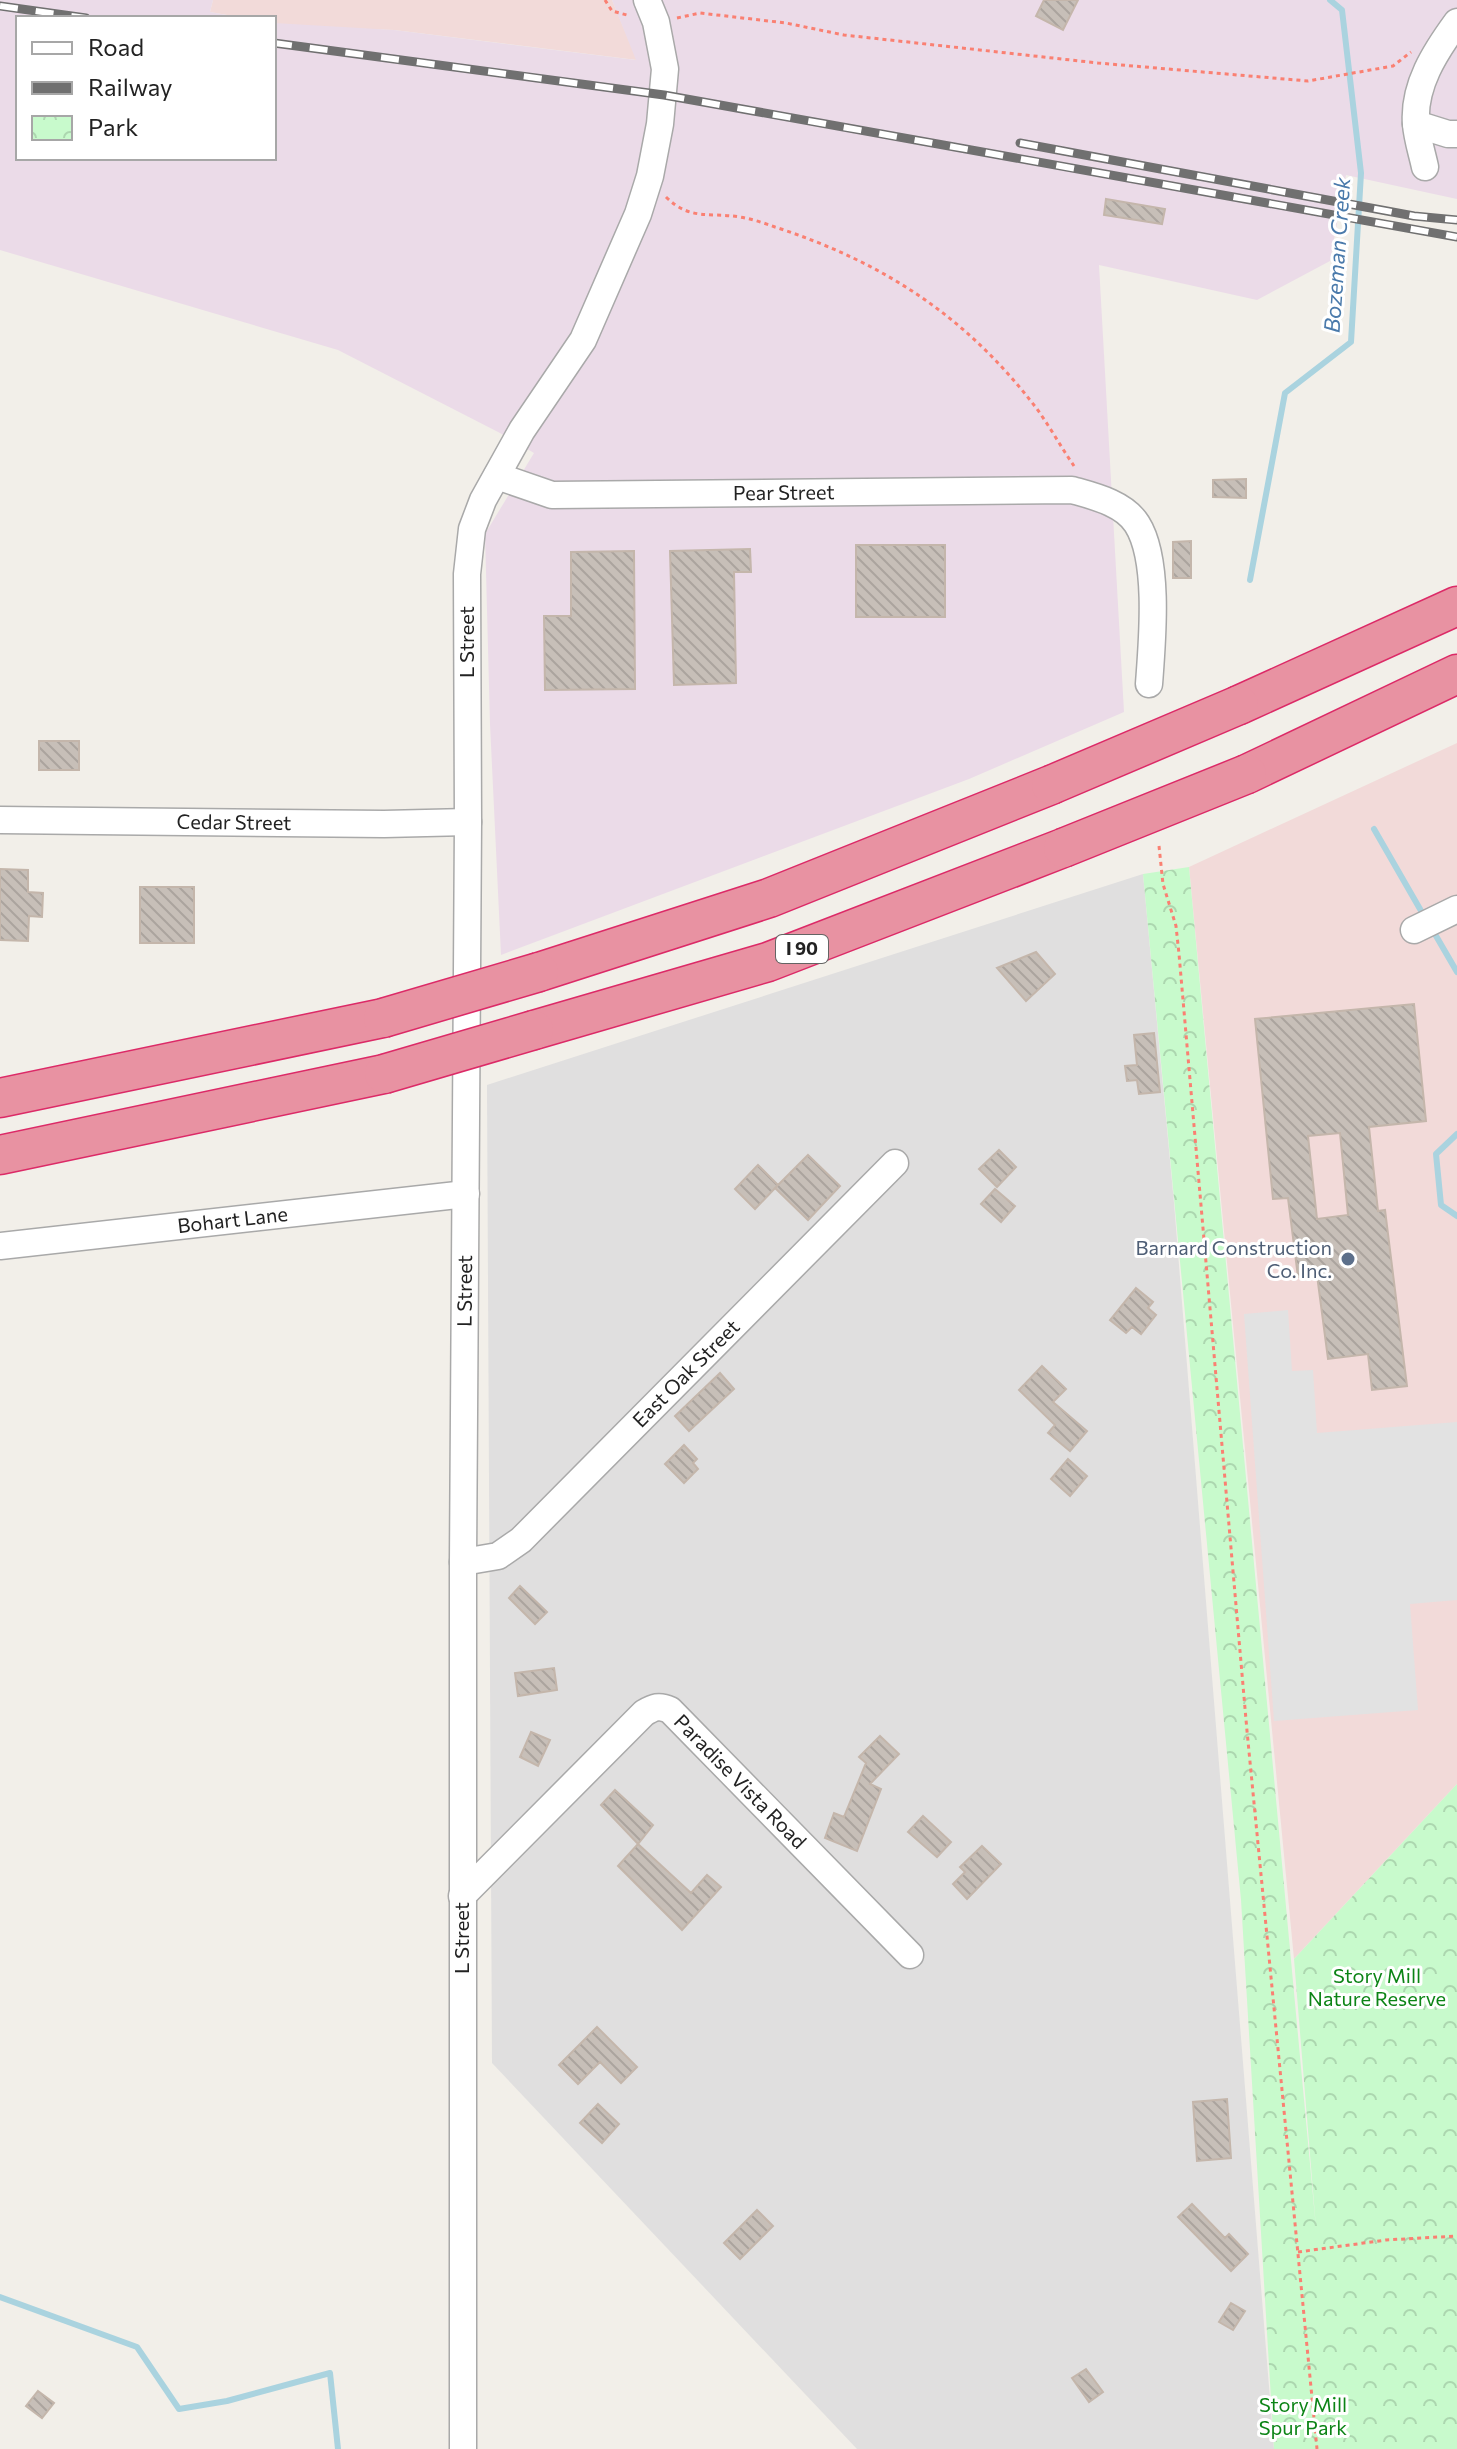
<svg xmlns="http://www.w3.org/2000/svg" width="1457" height="2449" font-family="Commissioner,sans-serif">
	<defs>
		<pattern id="park-crowns" width="20" height="18" patternUnits="userSpaceOnUse" patternTransform="scale(2)"><rect width="20" height="18" fill="#c8facc"/><path d="M2 6a3 3 0 1 1 6 0M12 15a3 3 0 1 1 6 0" fill="none" stroke="#acd6af"/></pattern>
		<pattern id="building-back-hatch" width="6" height="6" patternUnits="userSpaceOnUse" patternTransform="scale(2)"><rect width="6" height="6" fill="#c7bfb8"/><path d="M-1 5l2 2M0 0l6 6M5-1l2 2" fill="none" stroke="#aba49e"/></pattern>
	</defs>
	<rect width="100%" height="100%" fill="#f2efe9"/>
	<path fill="#e0dfdf" d="M1143,874L1174,1203L1274,2449H857L492,2063L487,1085Z"/>
	<path fill="#f2dad9" d="M213,0H612L637,60L394,30L286,26L274,23V18H244L210,12Z
		M1457,743V1784L1294,1959L1189,867Z"/>
	<path fill="#ebdbe8" d="M0,0H213L210,12L244,18H18V158H274V23L394,30L636,60L612,0H1457V199L1346,175L1330,261L1257,300L1099,265L1124,712L969,779L501,955L490,724L485,534L534,453L500,433L338,350L0,250Z"/>
	<path fill="url(#park-crowns)" d="M1189,867L1316,2228L1294,1959L1457,1784V2449H1274L1241,1900L1143,874Z"/>
	<path fill="#e2e2e2" d="M1288,1310L1292,1371L1313,1370L1317,1433L1457,1422V1600L1410,1604L1418,1710L1274,1721L1244,1314Z"/>
	<g fill="none" stroke-linecap="round" stroke-linejoin="round">
		<path stroke="#aad3df" stroke-width="6" d="M1250,580L1285,393L1351,342L1361,173L1342,10L1330,0
			M1374,829L1424,916
			M1432,929L1457,972
			M1457,1134L1436,1154L1441,1205L1457,1216
			M0,2297L137,2347L179,2409L227,2401L330,2373L338,2449"/>
	</g>
	<path fill="url(#building-back-hatch)" stroke="#c4b6ab" stroke-width="2" fill-rule="evenodd" d="M1044,0H1078L1063,30L1036,16Z
		M1106,199L1165,209L1162,224L1104,215Z
		M1246,479V498L1213,497V480Z
		M1191,541V578H1173V542Z
		M856,545H945V617H856Z
		M750,549L751,572H734L736,683L674,685L670,551Z
		M634,551L635,689L545,690L544,616H571V552Z
		M39,741H79V770H39Z
		M0,869L28,870V892L43,893L42,917L29,916L28,941L0,940Z
		M140,887H194V943H140Z
		M1036,952L1055,974L1026,1001L997,968Z
		M1414,1004L1426,1121L1369,1127L1378,1211L1385,1210L1407,1386L1372,1390L1368,1354L1328,1359L1317,1275L1298,1277L1288,1198L1273,1199L1255,1019ZM1340,1133L1348,1215L1317,1219L1308,1136Z
		M1154,1033L1160,1092L1139,1094L1137,1080L1127,1081L1125,1066L1137,1065L1134,1035Z
		M999,1150L1016,1167L997,1187L979,1169Z
		M808,1155L840,1186L808,1220L775,1188Z
		M758,1165L778,1185L755,1209L735,1189Z
		M995,1189L1015,1206L1001,1222L981,1204Z
		M1136,1288L1153,1302L1148,1308L1156,1315L1141,1334L1132,1327L1126,1333L1110,1320Z
		M1042,1366L1066,1389L1053,1402L1087,1431L1070,1451L1048,1433L1055,1425L1019,1390Z
		M720,1373L734,1389L689,1431L675,1416Z
		M684,1445L697,1459L693,1463L698,1469L684,1483L665,1464Z
		M1068,1459L1087,1476L1070,1496L1051,1479Z
		M520,1586L547,1612L535,1624L509,1598Z
		M554,1668L557,1690L518,1696L515,1673Z
		M531,1732L550,1740L538,1766L520,1757Z
		M880,1736L899,1754L870,1784L881,1789L857,1851L825,1838L834,1813L844,1817L866,1763L859,1757Z
		M615,1790L653,1825L638,1844L601,1805Z
		M923,1816L951,1842L937,1857L908,1832Z
		M638,1844L691,1893L707,1875L721,1887L682,1930L618,1866Z
		M982,1846L1001,1864L967,1899L953,1884L965,1872L960,1867Z
		M597,2027L637,2067L621,2083L600,2062L578,2084L559,2065Z
		M1227,2099L1231,2158L1197,2161L1193,2102Z
		M598,2104L619,2124L602,2143L580,2123Z
		M1192,2204L1225,2238L1229,2234L1248,2254L1231,2271L1178,2217Z
		M757,2210L773,2226L740,2259L724,2243Z
		M1231,2303L1245,2311L1233,2330L1219,2322Z
		M1086,2369L1103,2392L1089,2402L1072,2378Z
		M38,2391L54,2403L42,2418L26,2406Z"/>
	<g fill="none" stroke-linecap="round" stroke-linejoin="round">
		<defs>
			<g id="minor">
				<path d="M1416,124L1448,134H1457"/>
				<path d="M1425,167C1422,153 1417,138 1416,124C1413,86 1435,52 1457,22"/>
				<path id="s1" d="M497,476L552,495L1072,490C1093,496 1124,503 1137,524C1160,560 1152,643 1149,684"/>
				<path id="s2" d="M0,820L384,824L468,822"/>
				<path d="M1414,930L1457,909"/>
				<path id="s3" d="M0,1246L466,1194"/>
				<path id="s4" d="M463,1562L498,1556L521,1540L895,1163"/>
				<path id="s5" d="M462,1896L644,1713C654,1707 659,1705 670,1710L910,1955"/>
				<path id="s6" d="M463,2449V1562L468,822L467,574L472,529L483,500L522,430L583,340L638,214L650,176L660,124L665,69L656,22L647,0"/>
			</g>
			<path id="highway" d="M1239,705L1457,606
				M1247,774L1457,674
				M539,972L769,898L1051,785
				M534,1030L768,962L1063,848
				M0,1098L383,1018
				M0,1155L384,1074"/>
		</defs>
		<use href="#minor" stroke="#a9a9a9" stroke-width="29"/>
		<use href="#highway" stroke="#dc2a67" stroke-width="41"/>
		<path stroke="#fa8072" stroke-width="3" stroke-dasharray="4 4" stroke-linecap="butt" d="M605,0L612,11L627,15
			M677,18L700,13L786,23L844,35L1098,63L1308,81L1393,66L1411,52
			M666,197C690,221 710,212 740,217C752,219 764,223 775,227C885,263 967,317 1037,409C1050,427 1061,447 1074,466
			M1159,846L1163,884L1176,926L1179,954L1247,1731L1317,2449
			M1298,2252L1386,2240L1457,2236"/>
		<use href="#minor" stroke="#fff" stroke-width="26"/>
		<use href="#highway" stroke="#e892a2" stroke-width="38"/>
		<defs>
			<path id="rail" d="M0,6L86,18
				M274,43L664,95L1457,237
				M1020,143L1414,216L1457,220"/>
		</defs>
		<use href="#rail" stroke="#707070" stroke-width="9"/>
		<use href="#rail" stroke="#fff" stroke-width="6" stroke-dasharray="18" stroke-linecap="butt"/>
		<defs>
			<path id="highway-bridge" d="M1051,785L1239,705
				M1063,848L1247,774
				M383,1018L539,972
				M384,1074L534,1030"/>
		</defs>
		<use href="#highway-bridge" stroke="#dc2a67" stroke-width="41" stroke-linecap="butt"/>
		<use href="#highway-bridge" stroke="#e892a2" stroke-width="38"/>
	</g>
	<circle fill="#5c6f8a" stroke="#fff" stroke-width="3" cx="1348" cy="1259" r="8"/>
	<g text-anchor="middle" stroke-width="6" stroke-linejoin="round" paint-order="stroke">
		<rect fill="#fff" stroke="#646464" stroke-width="2" x="776" y="935" width="52" height="28" rx="6"/>
		<g font-size="18" font-weight="bold" fill="#222">
			<text x="802" y="955">I 90</text>
		</g>
		<g font-size="20" fill="#222" stroke="#fff">
			<text dy="7" stroke="none"><textPath href="#s1" startOffset="290">Pear Street</textPath></text>
			<text transform="translate(467 642) rotate(-90)" y="7">L Street</text>
			<text dy="7" stroke="none"><textPath href="#s2" startOffset="234">Cedar Street</textPath></text>
			<text dy="7" stroke="none"><textPath href="#s3" startOffset="234">Bohart Lane</textPath></text>
			<text dy="7" stroke="none"><textPath href="#s6" startOffset="1158">L Street</textPath></text>
			<text dy="7" stroke="none"><textPath href="#s4" startOffset="298">East Oak Street</textPath></text>
			<text dy="7" stroke="none"><textPath href="#s5" startOffset="386">Paradise Vista Road</textPath></text>
			<text transform="translate(462 1938) rotate(-90)" y="7">L Street</text>
		</g>
		<g font-size="20" fill="#4e5e75" stroke="#fff" text-anchor="end">
			<text x="1332" y="1255">Barnard Construction<tspan x="1332" dy="23">Co. Inc.</tspan></text>
		</g>
		<g font-size="20" fill="#0c8416" stroke="#fff">
			<text x="1377" y="1983">Story Mill<tspan x="1377" dy="23">Nature Reserve</tspan></text>
			<text x="1303" y="2412">Story Mill<tspan x="1303" dy="23">Spur Park</tspan></text>
		</g>
		<g font-size="22" font-style="italic" fill="#4a7aab" stroke="#fff">
			<text transform="translate(1337 255) rotate(-86)" y="8">Bozeman Creek</text>
		</g>
	</g>
	<rect x="16" y="16" width="260" height="144" fill="#ffffff" stroke="#a7a7a7" stroke-width="2"/>
	<rect x="32" y="42" width="40" height="12" fill="#ffffff" stroke="#a7a7a7" stroke-width="2"/>
	<text x="88" y="56" font-size="24" fill="#222222">Road</text>
	<rect x="32" y="82" width="40" height="12" fill="#707070" stroke="#a7a7a7" stroke-width="2"/>
	<text x="88" y="96" font-size="24" fill="#222222">Railway</text>
	<rect x="32" y="116" width="40" height="24" fill="url(#park-crowns)" stroke="#a7a7a7" stroke-width="2"/>
	<text x="88" y="136" font-size="24" fill="#222222">Park</text>
</svg>
